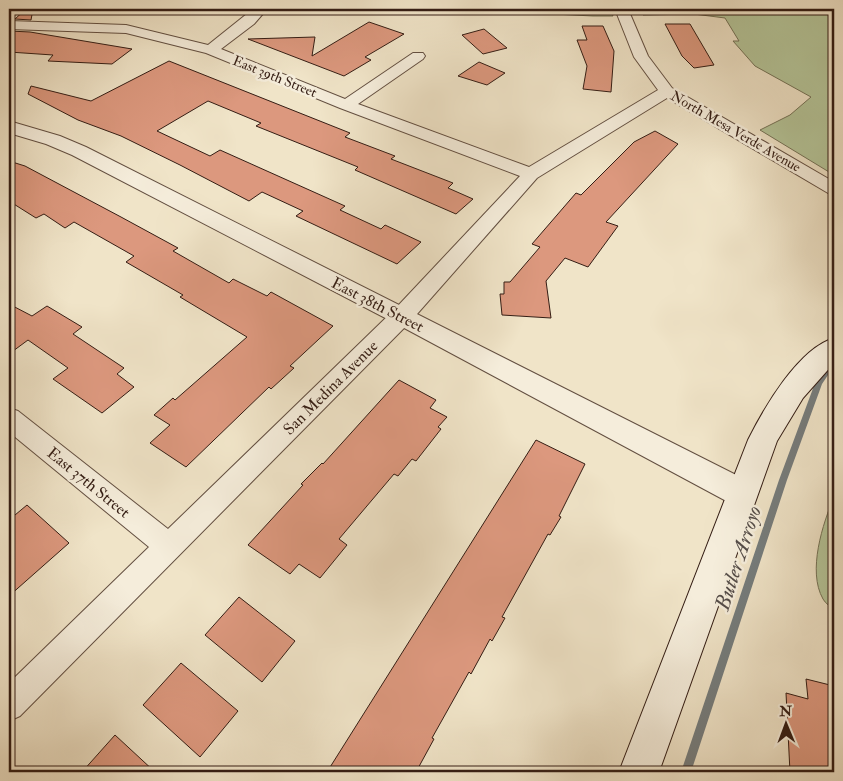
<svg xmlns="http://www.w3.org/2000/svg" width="843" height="781" font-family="'IM FELL Double Pica',serif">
	<rect width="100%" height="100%" fill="#f0e4c8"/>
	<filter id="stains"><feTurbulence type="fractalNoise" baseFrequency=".004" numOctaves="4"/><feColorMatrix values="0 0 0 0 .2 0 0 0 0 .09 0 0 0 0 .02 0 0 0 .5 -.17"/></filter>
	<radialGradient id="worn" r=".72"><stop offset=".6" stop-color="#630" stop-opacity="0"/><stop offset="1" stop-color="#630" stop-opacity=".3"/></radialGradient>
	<path fill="#b5c599" stroke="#747156" d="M455,9H610L613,16H593Z
		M640,9H834V175L760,130L790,115L811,97L755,66L733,41H739L725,18L694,14L643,15Z
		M834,497V610C831,607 825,603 823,599C807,571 823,523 834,497Z"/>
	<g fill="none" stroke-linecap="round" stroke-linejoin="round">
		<path fill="#757c7c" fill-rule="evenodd" d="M834,357V366L822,384L787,480L691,772H681L779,480L815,383L831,358Z"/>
	</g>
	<path fill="#dc987e" stroke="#341d14" d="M26,9H33L31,20L15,19Z
		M369,22L404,34L365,57L371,60L344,76L248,39L315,37L312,56Z
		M665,24H690L714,65L694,68L682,56Z
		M582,26H603L614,51L611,92L583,89L587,66L577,40H587Z
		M484,29L507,48L483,54L462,35Z
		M9,31L30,32L132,49L112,64L48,61L53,55L9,52Z
		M169,61L350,133L345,137L395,156L391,159L453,183L448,188L473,199L456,214L355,170L358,167L256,126L261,123L208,101L157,131L210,156L220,150L345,206L340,210L381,229L385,225L421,242L397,264L296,216L303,211L262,192L249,201L180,165L121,136L78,120L28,94L31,86L91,101Z
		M479,62L505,73L487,85L458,76Z
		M655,131L678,144L606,222L618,226L588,267L565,258L546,281L551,318L502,315L500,294H504V282H510L540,247L532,244L576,193L581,195L634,142Z
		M9,161L25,166L121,217L178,248L173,251L229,283L233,279L267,296L271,292L333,326L290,366L294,368L271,389L269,387L186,467L150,443L170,425L154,415L173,398L175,400L247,337L180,297L183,295L126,262L134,256L74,222L65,228L44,214L36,218L9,201Z
		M9,304L32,316L47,306L82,327L73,334L124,368L117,374L134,387L102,413L53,379L68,368L28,340L9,354Z
		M399,380L436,400L430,408L447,417L438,427L441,429L416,461L412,459L398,476L394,474L339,539L347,545L320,578L299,564L290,574L248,545L303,485L301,484L322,463L323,464Z
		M536,440L585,464L559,516L561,517L550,535L548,534L502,617L505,618L492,641L490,639L471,674L469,672L432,738L434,739L416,772H327Z
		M27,505L69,543L9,596V520Z
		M239,597L295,641L262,682L205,635Z
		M181,663L238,711L200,757L143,705Z
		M806,679L834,686V772H790L786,693L808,699Z
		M115,735L155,772H82Z"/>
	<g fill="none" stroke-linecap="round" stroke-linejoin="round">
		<defs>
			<path id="minor" d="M253,9H267L254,24L221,49L345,99L413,53H423L425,56L423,59L358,104L529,167L658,90L634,57L615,9H628L648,56L672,88L834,182V194L828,193L667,98L537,178L410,322L20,716L9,721V683L149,547L9,432V408L18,411L168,529L394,310L520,176L340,108L206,53L126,33L9,29V21L126,25L208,45Z"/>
			<path id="tertiary" d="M9,121L60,136L86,147L752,483L756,493L752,503L741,507L730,503L393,322L72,155L46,144L9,133Z"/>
			<path id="secondary" d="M834,338V363L803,398L777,441L659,772H619L748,440C764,408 798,349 834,338Z"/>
		</defs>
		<use href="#minor" stroke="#634f41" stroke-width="2"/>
		<use href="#tertiary" stroke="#634f41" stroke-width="2"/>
		<use href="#secondary" stroke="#341d14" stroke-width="2"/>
		<use href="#minor" fill="#f5eddb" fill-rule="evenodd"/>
		<use href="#tertiary" fill="#f5eddb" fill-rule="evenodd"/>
		<use href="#secondary" fill="#f5eddb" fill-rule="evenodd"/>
	</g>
	<g text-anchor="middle" stroke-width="5" stroke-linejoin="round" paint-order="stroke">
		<g font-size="14" fill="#341d14" stroke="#f5eddb">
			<text transform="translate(275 76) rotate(22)" y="5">East 39th Street</text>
			<text transform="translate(736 131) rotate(30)" y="5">North Mesa Verde Avenue</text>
		</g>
		<g font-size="16" fill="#341d14" stroke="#f5eddb">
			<text transform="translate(378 304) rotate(27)" y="6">East 38th Street</text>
			<text transform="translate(330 387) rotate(-45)" y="6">San Medina Avenue</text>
			<text transform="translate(89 482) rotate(39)" y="6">East 37th Street</text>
		</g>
		<g font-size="21" font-style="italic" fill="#544c48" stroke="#f5eddb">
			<text transform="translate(738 558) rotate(-72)" y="7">Butler Arroyo</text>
		</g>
	</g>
	<rect width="843" height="781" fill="none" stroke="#f0e4c8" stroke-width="30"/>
	<rect x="10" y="10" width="823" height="761" fill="none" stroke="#341d14" stroke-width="2.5"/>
	<rect x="15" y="15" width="813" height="751" fill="none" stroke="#341d14"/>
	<g transform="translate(786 724) rotate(359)" stroke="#f5eddb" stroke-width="4" paint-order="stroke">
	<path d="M0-4L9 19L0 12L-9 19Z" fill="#341d14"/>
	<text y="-8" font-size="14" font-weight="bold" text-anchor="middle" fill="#341d14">N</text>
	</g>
	<rect width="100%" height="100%" filter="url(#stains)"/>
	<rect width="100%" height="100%" fill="url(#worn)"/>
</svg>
